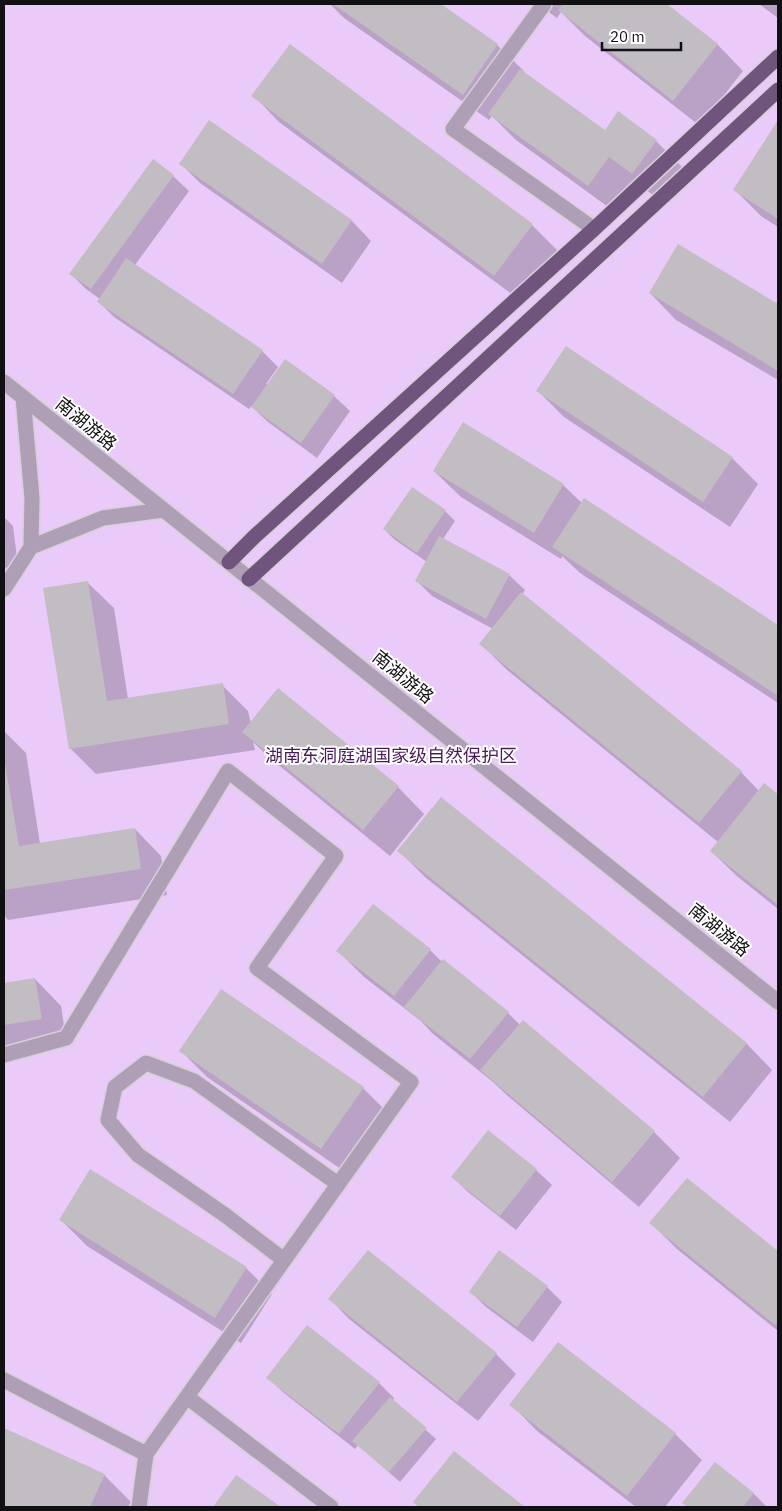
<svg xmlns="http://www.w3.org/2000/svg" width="782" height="1511" font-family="'IBM Plex Sans','Noto Sans SC',sans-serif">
  <rect width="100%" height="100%" fill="#faf6fc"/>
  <path fill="#e9caf8" d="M 4,4 L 778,4 L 778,1507 L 4,1507 Z"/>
  <path fill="#0003" d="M 330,4 L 439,4 L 497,45 L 524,71 L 523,72 L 605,131 L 656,141 L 682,167 L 659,199 L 636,183 L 615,212 L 516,140 L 492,116 L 489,120 L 344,18 Z
    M 538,4 L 665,4 L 717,44 L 743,71 L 700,126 L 585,36 L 561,12 L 557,18 Z
    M 759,4 L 778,4 L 778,18 Z
    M 253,95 L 532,225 L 558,251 L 521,301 L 279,122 Z
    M 209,122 L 352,221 L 371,241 L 342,283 L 200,183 L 180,163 Z
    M 778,122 L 778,227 L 761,216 L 735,190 Z
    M 173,176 L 189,191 L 135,265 L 262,351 L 278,367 L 266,384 L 268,385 L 285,361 L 334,396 L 350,411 L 317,458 L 268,422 L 251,406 L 249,409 L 114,317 L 98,301 L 100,299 L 86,289 L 71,274 Z
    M 678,246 L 778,305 L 778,380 L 676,320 L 650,293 Z
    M 538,391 L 732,458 L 758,484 L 730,527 L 564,417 Z
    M 434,471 L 563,485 L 582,503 L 584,500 L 778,627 L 778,703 L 580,573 L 562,556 L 561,559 L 461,497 Z
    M 445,511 L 455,521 L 443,539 L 509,575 L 525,590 L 522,595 L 741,772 L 759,791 L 764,784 L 778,796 L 778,909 L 738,877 L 711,851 L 718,842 L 507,670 L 481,644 L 493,629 L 432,596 L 417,581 L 427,562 L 395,540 L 384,529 Z
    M 4,517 L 13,526 L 18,566 L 4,568 Z
    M 87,582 L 114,608 L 128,699 L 222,685 L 248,711 L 251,724 L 398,787 L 424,814 L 390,856 L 270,758 L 253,742 L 255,750 L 96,774 L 70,748 Z
    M 4,731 L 26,753 L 40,844 L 135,829 L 161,856 L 167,895 L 8,920 L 4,915 Z
    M 399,851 L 746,1043 L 772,1070 L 730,1122 L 425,877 Z
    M 430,950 L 442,962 L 508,1013 L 520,1025 L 654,1132 L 680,1158 L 639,1207 L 508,1096 L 493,1082 L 432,1033 L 421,1021 L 364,977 L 338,951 Z
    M 35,979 L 61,1006 L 67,1045 L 4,1055 L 4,984 Z
    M 181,1051 L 363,1088 L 389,1114 L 348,1174 L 207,1077 Z
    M 488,1132 L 536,1170 L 552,1185 L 516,1230 L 468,1192 L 453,1177 Z
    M 687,1180 L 778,1253 L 778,1331 L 677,1249 L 651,1223 Z
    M 60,1219 L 246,1268 L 272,1294 L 241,1343 L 87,1246 Z
    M 547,1287 L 562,1302 L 533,1342 L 486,1307 L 471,1292 Z
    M 330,1299 L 496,1354 L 516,1374 L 478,1421 L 349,1319 Z
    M 558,1343 L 675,1434 L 702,1460 L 665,1507 L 636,1507 L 537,1431 L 511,1404 Z
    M 268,1378 L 379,1383 L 394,1398 L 393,1401 L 436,1439 L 400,1482 L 358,1445 L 355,1449 L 284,1393 Z
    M 4,1429 L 104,1475 L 131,1502 L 128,1507 L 4,1507 Z
    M 454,1453 L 523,1507 L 419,1507 L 415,1502 Z
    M 715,1463 L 754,1494 L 767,1507 L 688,1507 L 684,1503 Z
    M 237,1477 L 279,1507 L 215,1507 Z"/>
  <path fill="#c1bdc3" d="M 333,4 L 441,4 L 498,44 L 463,95 Z
    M 563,4 L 667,4 L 718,44 L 673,101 L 558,10 Z
    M 290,44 L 533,224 L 494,276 L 251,96 Z
    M 520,69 L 605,130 L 618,111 L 657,140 L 632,174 L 609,157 L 588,186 L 488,114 Z
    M 209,120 L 352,220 L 322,264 L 179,164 Z
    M 778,120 L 778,219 L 733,190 Z
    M 153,159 L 174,175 L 91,289 L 69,274 Z
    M 678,244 L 778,304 L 778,371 L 649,293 Z
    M 126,258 L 263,350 L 233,394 L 97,302 Z
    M 566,346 L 733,457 L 703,502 L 536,391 Z
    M 285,359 L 335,395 L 301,443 L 251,407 Z
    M 463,422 L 564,484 L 534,533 L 433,471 Z
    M 412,487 L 446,510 L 417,553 L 383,529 Z
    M 584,498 L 778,625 L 778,696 L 552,547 Z
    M 439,536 L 510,574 L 486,619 L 415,581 Z
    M 88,581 L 107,701 L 223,683 L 229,724 L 69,749 L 43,588 Z
    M 521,592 L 742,771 L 699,823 L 479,644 Z
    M 278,688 L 399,786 L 363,830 L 242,732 Z
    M 4,757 L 19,846 L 135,828 L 141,869 L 4,890 Z
    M 764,783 L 778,794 L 778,905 L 710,851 Z
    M 441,797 L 747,1043 L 703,1097 L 397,851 Z
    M 373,904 L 431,949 L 394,996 L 336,951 Z
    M 443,959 L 509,1012 L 470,1059 L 404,1007 Z
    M 35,978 L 42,1019 L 4,1025 L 4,983 Z
    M 221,989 L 364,1087 L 321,1149 L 179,1051 Z
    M 523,1020 L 655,1131 L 612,1182 L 480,1070 Z
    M 488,1130 L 537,1169 L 500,1216 L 451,1177 Z
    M 90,1169 L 247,1267 L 215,1318 L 59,1220 Z
    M 687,1178 L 778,1251 L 778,1321 L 775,1325 L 649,1223 Z
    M 368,1250 L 497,1353 L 457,1402 L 328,1299 Z
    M 499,1250 L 548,1286 L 517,1327 L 469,1292 Z
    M 307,1325 L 380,1382 L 339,1434 L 266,1378 Z
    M 558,1342 L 676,1433 L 627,1496 L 509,1405 Z
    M 390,1397 L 427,1428 L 389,1472 L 352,1441 Z
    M 4,1428 L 105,1474 L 90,1507 L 4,1507 Z
    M 454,1451 L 525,1507 L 419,1507 L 413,1502 Z
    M 715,1462 L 754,1493 L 743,1507 L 688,1507 L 682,1503 Z
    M 236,1475 L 281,1507 L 213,1507 Z"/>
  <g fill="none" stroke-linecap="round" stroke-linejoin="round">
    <g stroke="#d5d1d7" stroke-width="18">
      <path id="minor" d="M 544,4 L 453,129 L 594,229
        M 4,382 L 778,1002
        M 23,397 L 32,498 L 31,547 L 103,518 L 163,510
        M 4,589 L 31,547
        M 4,1055 L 66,1038 L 228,771 L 336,856 L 257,968 L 411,1082 L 146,1454 L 4,1380
        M 284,1260 L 225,1215 L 138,1155 L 108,1120 L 115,1087 L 146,1063 L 194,1081 L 338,1184
        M 187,1397 L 331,1507
        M 139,1507 L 146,1454"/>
    </g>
    <g stroke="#d5d1d7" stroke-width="18">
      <path id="major" d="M 229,562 L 254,537 L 594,229 L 778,57
        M 249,579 L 778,90"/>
    </g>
    <use href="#minor" stroke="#ae9eb6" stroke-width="15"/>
    <use href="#major" stroke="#71547e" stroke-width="15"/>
  </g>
  <g text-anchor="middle" stroke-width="4" stroke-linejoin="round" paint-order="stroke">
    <g font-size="18" fill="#111012" stroke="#fff">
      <text transform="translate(86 424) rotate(39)" y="6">南湖游路</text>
      <text transform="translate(403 677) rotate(39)" y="6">南湖游路</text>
      <text transform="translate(719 930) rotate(39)" y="6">南湖游路</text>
    </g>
    <g font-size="18" fill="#491b5c" stroke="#fff">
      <text x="391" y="762">湖南东洞庭湖国家级自然保护区</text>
    </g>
  </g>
  <rect width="782" height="1511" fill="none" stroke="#111012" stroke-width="10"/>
  <path d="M602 42v8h79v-8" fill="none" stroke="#111012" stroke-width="2.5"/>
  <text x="610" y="42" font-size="15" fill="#111012" stroke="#ffffff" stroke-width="4" paint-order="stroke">20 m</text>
</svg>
